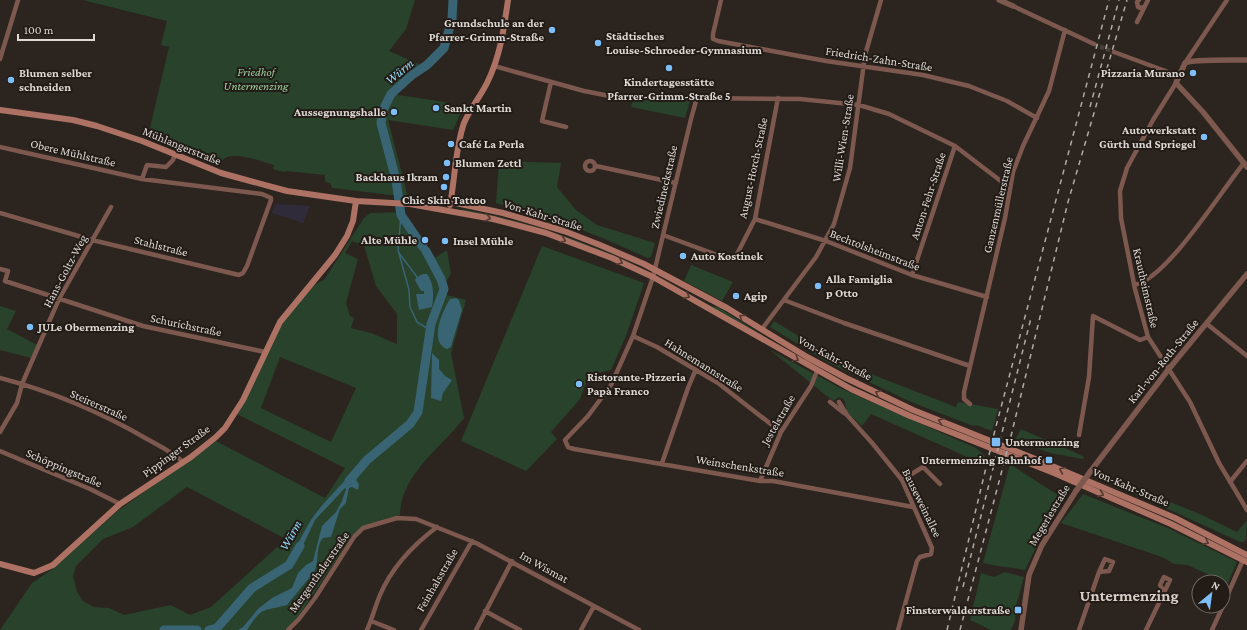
<svg xmlns="http://www.w3.org/2000/svg" width="1247" height="630" font-family="'Crimson Pro',serif">
  <rect width="100%" height="100%" fill="#2c251f"/>
  <path fill="#2f2b3b" d="M 276,204 L 310,206 L 303,223 L 272,213 Z"/>
  <path fill="#28422b" fill-rule="evenodd" d="M 83,0 L 415,0 L 406,29 L 389,51 L 426,67 L 392,94 L 445,102 L 462,110 L 453,130 L 388,120 L 408,197 L 332,188 L 330,183 L 325,182 L 325,175 L 287,171 L 284,172 L 273,169 L 274,165 C 262,162 229,148 221,162 L 182,148 L 149,132 L 169,47 L 161,45 L 167,21 Z
    M 635,94 L 690,101 L 685,118 L 631,107 Z
    M 499,161 L 561,163 L 557,187 L 576,210 L 597,225 L 655,243 L 651,257 L 648,258 L 605,239 L 551,218 L 496,203 Z
    M 462,209 C 524,221 583,240 640,267 L 592,247 L 462,212 Z
    M 405,212 L 412,229 L 433,259 L 447,250 L 451,274 L 445,283 L 447,295 L 466,300 L 451,353 L 464,418 C 441,448 401,474 400,515 C 382,519 366,524 352,536 L 296,620 L 285,630 L 0,630 L 32,583 L 51,570 L 119,510 L 216,441 L 325,498 L 345,468 L 237,414 C 254,380 288,294 324,280 L 364,218 L 370,213 ZM 352,241 L 364,245 L 376,286 L 397,314 L 397,344 L 371,333 L 351,328 L 354,318 L 350,316 L 346,303 L 358,259 L 345,253 ZM 280,357 L 356,388 L 331,442 L 261,408 ZM 187,487 L 286,539 L 211,607 L 190,615 L 171,605 L 124,615 L 109,608 L 94,607 L 83,601 L 77,592 L 73,576 L 76,566 L 103,539 L 133,527 Z
    M 542,246 L 644,283 L 626,336 L 611,370 L 589,375 L 580,399 L 551,432 L 557,439 L 526,471 L 461,441 Z
    M 691,265 L 733,282 L 722,301 L 684,281 Z
    M 665,281 L 711,306 L 718,307 L 765,337 L 764,339 Z
    M 0,306 L 16,311 L 7,329 L 39,346 L 31,358 L 0,350 Z
    M 774,321 L 828,354 L 881,378 L 956,407 L 958,402 L 998,409 L 992,431 L 976,425 L 973,426 L 911,402 L 829,363 L 770,327 Z
    M 770,350 L 842,389 L 976,448 L 985,456 L 983,464 L 871,414 L 862,426 L 847,412 L 844,399 L 839,397 L 833,401 Z
    M 1021,429 C 1042,439 1063,446 1084,457 L 1083,459 L 1050,453 L 1015,440 Z
    M 1010,464 L 1064,499 L 1039,541 L 1025,570 C 1011,567 998,567 983,563 Z
    M 1097,472 L 1202,515 L 1237,532 L 1247,520 L 1246,540 L 1244,542 L 1240,542 L 1094,475 Z
    M 1083,494 L 1170,529 L 1237,562 L 1228,583 L 1187,565 L 1174,564 L 1162,557 L 1061,523 Z
    M 1005,572 L 1024,577 L 1016,606 L 1015,621 L 1011,630 L 991,630 L 970,620 L 981,573 L 994,577 Z"/>
  <path fill="#386474" d="M 423,274 L 427,274 C 434,283 434,296 432,307 L 419,310 L 416,294 L 424,294 L 424,291 L 421,291 L 415,280 L 417,277 Z
    M 456,298 L 459,300 L 462,310 L 452,343 L 451,347 L 447,349 C 428,342 443,310 450,299 Z
    M 432,353 L 439,360 L 439,369 L 445,376 L 452,380 L 443,393 L 441,401 L 431,398 Z
    M 354,470 L 359,475 L 356,480 L 359,484 L 358,490 L 352,487 L 349,488 L 346,503 L 340,509 L 331,537 L 323,538 C 315,547 320,561 314,572 L 287,605 C 261,612 263,606 247,630 L 238,630 L 243,627 L 258,609 L 272,598 L 292,588 L 298,573 L 306,565 L 313,561 L 322,526 L 336,512 L 342,501 L 346,489 L 345,488 L 315,520 L 297,558 L 292,555 C 298,544 304,531 311,520 C 322,503 342,485 354,470 Z"/>
  <g fill="none" stroke-linecap="round" stroke-linejoin="round">
    <path stroke="#386474" stroke-width="1.5" d="M 401,215 L 398,250 L 409,290 L 410,307 L 417,322 L 430,330
      M 399,253 L 417,277"/>
    <path stroke="#386474" stroke-width="9" d="M 423,247 L 401,215 L 396,180 L 381,123 L 383,110 L 391,94 L 412,75 L 427,65 L 444,48 L 452,19 L 453,0
      M 349,481 L 367,460 L 410,424 L 418,412 L 431,324 L 444,289 L 441,279 L 426,251
      M 164,630 L 197,630
      M 209,630 L 217,628 L 252,588 L 289,565 L 300,546"/>
    <path stroke="#47403a" stroke-width="4.5" stroke-dasharray="4.5 2" stroke-linecap="butt" d="M 1094,44 L 1114,52"/>
    <path stroke="#7d584e" stroke-width="4.5" d="M 721,0 L 713,34 L 713,39 L 718,41 L 826,61 L 923,75 L 969,86 L 1007,101 L 1037,118
      M 1139,0 L 1137,2 L 1138,7 L 1141,8 L 1144,7
      M 1013,6 L 1094,44
      M 1137,22 L 1148,0
      M 1114,52 L 1179,76
      M 0,59 L 18,0
      M 1185,63 L 1227,0
      M 494,66 L 584,91 L 625,99
      M 551,82 L 542,121 L 566,127
      M 1176,83 L 1153,120 L 1127,168 L 1120,191 L 1121,218 L 1135,289 L 1148,337 L 1190,402 L 1219,463 L 1247,510
      M 0,147 L 142,179 L 262,194 L 271,198 L 271,200 L 247,266 L 243,273 L 239,275 L 92,240 L 0,213
      M585 166a5 5 0 1 1 10 0a5 5 0 1 1-10 0Z
      M 596,166 L 676,183
      M 142,179 L 147,165 L 166,167 L 173,160 L 175,154
      M 755,219 L 826,241 L 912,275 L 987,297
      M 663,235 L 728,259 L 733,259 L 736,256 L 755,219 L 778,98
      M 0,269 L 8,271 L 5,281 L 143,326 L 265,352
      M 912,275 L 955,146
      M 1134,285 C 1167,279 1221,191 1244,163
      M 784,300 L 844,323 L 970,366
      M 1207,324 L 1247,356
      M 762,329 L 816,257 L 834,224 L 850,168 L 865,55 L 881,0
      M 633,336 L 657,347 L 718,383 L 781,432
      M 0,378 C 50,391 102,413 147,439 C 160,446 173,452 183,462
      M 830,402 L 844,413
      M 839,402 L 847,415 L 873,444 L 902,480 L 932,548 L 931,554 L 920,557 L 917,561 L 898,630
      M 970,404 L 964,399 L 964,392 L 1005,218 L 1013,172 L 1023,146 L 1049,91 L 1065,30
      M 0,432 L 17,403 L 22,384 L 59,299 L 111,207
      M 1079,435 L 1089,377 L 1093,316 L 1140,340 L 1148,337
      M 0,451 L 90,489 L 120,504
      M 662,463 L 688,388 L 696,369
      M 902,480 L 923,467 L 940,484
      M 760,481 L 781,432 L 811,386 L 817,371
      M 1230,482 L 1247,461
      M 913,507 L 773,481 L 760,481 L 574,449 L 568,447 L 565,440 L 588,416 L 611,385 L 633,336 L 653,277 L 691,119 L 696,101 L 698,98 L 800,99 L 859,105 L 889,114 L 955,146 L 1010,188
      M 1223,605 L 1243,560
      M 485,611 L 520,630
      M 371,621 L 394,630
      M 288,630 L 299,619 L 315,598 L 354,537 L 363,528 L 397,518 L 416,519 L 476,543 L 639,630
      M 367,630 C 372,619 375,607 380,595 C 392,567 413,545 437,527
      M 421,630 L 472,541
      M 476,630 L 512,561
      M 581,630 L 594,606
      M 1079,630 L 1099,572 L 1109,571 L 1113,562 L 1105,559 L 1099,572
      M 1146,630 L 1170,580 L 1164,577 L 1160,585 L 1164,592
      M 1212,630 L 1223,606"/>
    <path stroke="#7d584e" stroke-width="5.5" d="M 999,0 L 1013,6
      M 1247,60 C 1236,60 1192,59 1185,63 L 1176,83 L 1203,112 L 1247,167
      M 1090,472 L 1168,370 L 1247,274
      M 1021,630 L 1029,575 L 1042,545 L 1076,491"/>
    <path stroke="#ad7264" stroke-width="6" d="M 0,110 L 73,120 L 97,126 L 142,141 L 221,173 L 287,191 L 356,201 L 410,204 L 493,219 L 546,233 L 612,258 L 653,277 L 851,389 L 910,416 L 1054,473 L 1171,524 L 1247,562
      M 414,203 L 425,201 L 451,202 L 503,213 L 564,231 L 600,245 L 644,264 L 727,308 L 807,357 L 846,378 L 913,410 L 1038,460 L 1175,518 L 1247,555
      M 450,205 C 455,179 455,149 464,123 C 470,109 480,97 487,83 C 500,57 504,29 508,0
      M 0,564 L 34,573 L 53,565 L 120,504 L 191,457 L 216,437 L 225,428 L 243,400 L 280,322 L 335,255 L 347,236 L 353,221 L 356,201"/>
    <path stroke="#b0aaa6" stroke-width="1.5" stroke-dasharray="5 5" stroke-linecap="butt" d="M 1090,107 L 1119,0
      M 963,587 L 1031,318
      M 947,630 L 995,430 L 1109,0
      M 960,630 L 1011,436 L 1068,202 L 1127,0"/>
    <path stroke="#7d584e" stroke-width="5.5" d="M 1076,491 L 1090,472"/>
  </g>
  <defs><path id="oneway-chevron" d="M-2-3.5L2.5 0L-2 3.5" fill="none" stroke-width="1.6" stroke-linecap="round" stroke-linejoin="round"/></defs>
  <g stroke="#533931">
    <use href="#oneway-chevron" transform="translate(488 218) rotate(11)"/>
    <use href="#oneway-chevron" transform="translate(563 240) rotate(21)"/>
    <use href="#oneway-chevron" transform="translate(620 262) rotate(25)"/>
    <use href="#oneway-chevron" transform="translate(687 296) rotate(28)"/>
    <use href="#oneway-chevron" transform="translate(742 317) rotate(-148)"/>
    <use href="#oneway-chevron" transform="translate(796 359) rotate(31)"/>
    <use href="#oneway-chevron" transform="translate(878 393) rotate(-155)"/>
    <use href="#oneway-chevron" transform="translate(941 421) rotate(-158)"/>
    <use href="#oneway-chevron" transform="translate(1062 470) rotate(-157)"/>
    <use href="#oneway-chevron" transform="translate(1101 494) rotate(23)"/>
    <use href="#oneway-chevron" transform="translate(1206 542) rotate(26)"/>
  </g>
  <g fill="#7dbef9" stroke="#221b16" stroke-width="1.5">
    <circle cx="552" cy="30" r="4"/>
    <circle cx="598" cy="43" r="4"/>
    <circle cx="669" cy="68" r="4"/>
    <circle cx="1193" cy="73" r="4"/>
    <circle cx="11" cy="80" r="4"/>
    <circle cx="436" cy="108" r="4"/>
    <circle cx="394" cy="112" r="4"/>
    <circle cx="1204" cy="137" r="4"/>
    <circle cx="451" cy="144" r="4"/>
    <circle cx="447" cy="163" r="4"/>
    <circle cx="446" cy="177" r="4"/>
    <circle cx="444" cy="187" r="4"/>
    <circle cx="425" cy="240" r="4"/>
    <circle cx="445" cy="241" r="4"/>
    <circle cx="683" cy="256" r="4"/>
    <circle cx="818" cy="286" r="4"/>
    <circle cx="736" cy="296" r="4"/>
    <circle cx="30" cy="327" r="4"/>
    <circle cx="579" cy="384" r="4"/>
    <rect x="991" y="437" width="10" height="10" rx="2"/>
    <rect x="1045" y="456" width="8" height="8" rx="2"/>
    <rect x="1014" y="606" width="8" height="8" rx="2"/>
  </g>
  <g text-anchor="middle" stroke-width="4" stroke-linejoin="round" paint-order="stroke">
    <g font-size="12" font-weight="bold" fill="#ded9d5" stroke="#221b16" text-anchor="start">
      <text x="544" y="27" text-anchor="end">Grundschule an der<tspan x="544" dy="14">Pfarrer-Grimm-Straße</tspan></text>
      <text x="606" y="40">Städtisches<tspan x="606" dy="14">Louise-Schroeder-Gymnasium</tspan></text>
      <text x="19" y="77">Blumen selber<tspan x="19" dy="14">schneiden</tspan></text>
      <text x="1185" y="77" text-anchor="end">Pizzaria Murano</text>
      <text x="669" y="86" text-anchor="middle">Kindertagesstätte<tspan x="669" dy="14">Pfarrer-Grimm-Straße 5</tspan></text>
      <text x="444" y="112">Sankt Martin</text>
      <text x="386" y="116" text-anchor="end">Aussegnungshalle</text>
      <text x="1196" y="134" text-anchor="end">Autowerkstatt<tspan x="1196" dy="14">Gürth und Spriegel</tspan></text>
      <text x="459" y="148">Café La Perla</text>
      <text x="455" y="167">Blumen Zettl</text>
      <text x="438" y="181" text-anchor="end">Backhaus Ikram</text>
      <text x="444" y="204" text-anchor="middle">Chic Skin Tattoo</text>
      <text x="417" y="244" text-anchor="end">Alte Mühle</text>
      <text x="453" y="245">Insel Mühle</text>
      <text x="691" y="260">Auto Kostinek</text>
      <text x="826" y="283">Alla Famiglia<tspan x="826" dy="14">p Otto</tspan></text>
      <text x="744" y="300">Agip</text>
      <text x="38" y="331">JULe Obermenzing</text>
      <text x="587" y="381">Ristorante-Pizzeria<tspan x="587" dy="14">Papà Franco</tspan></text>
      <text x="1005" y="446">Untermenzing</text>
      <text x="1041" y="464" text-anchor="end">Untermenzing Bahnhof</text>
      <text x="1010" y="614" text-anchor="end">Finsterwalderstraße</text>
    </g>
    <g font-size="12" fill="#ded9d5" stroke="#221b16">
      <text transform="translate(879 59) rotate(9)" y="4">Friedrich-Zahn-Straße</text>
      <text transform="translate(843 138) rotate(-81)" y="4">Willi-Wien-Straße</text>
      <text transform="translate(182 146) rotate(22)" y="4">Mühlangerstraße</text>
      <text transform="translate(73 153) rotate(13)" y="4">Obere Mühlstraße</text>
      <text transform="translate(753 168) rotate(-78)" y="4">August-Horch-Straße</text>
      <text transform="translate(664 187) rotate(-77)" y="4">Zwiedineckstraße</text>
      <text transform="translate(928 196) rotate(-72)" y="4">Anton-Fehr-Straße</text>
      <text transform="translate(998 205) rotate(-77)" y="4">Ganzenmüllerstraße</text>
      <text transform="translate(543 215) rotate(17)" y="4">Von-Kahr-Straße</text>
      <text transform="translate(161 246) rotate(14)" y="4">Stahlstraße</text>
      <text transform="translate(875 250) rotate(21)" y="4">Bechtolsheimstraße</text>
      <text transform="translate(65 271) rotate(-62)" y="4">Hans-Goltz-Weg</text>
      <text transform="translate(1146 288) rotate(77)" y="4">Krautheimstraße</text>
      <text transform="translate(186 325) rotate(12)" y="4">Schurichstraße</text>
      <text transform="translate(835 358) rotate(28)" y="4">Von-Kahr-Straße</text>
      <text transform="translate(1163 361) rotate(-51)" y="4">Karl-von-Roth-Straße</text>
      <text transform="translate(704 365) rotate(32)" y="4">Hahnemannstraße</text>
      <text transform="translate(99 405) rotate(24)" y="4">Steirerstraße</text>
      <text transform="translate(778 420) rotate(-60)" y="4">Jestelstraße</text>
      <text transform="translate(176 451) rotate(-36)" y="4">Pippinger Straße</text>
      <text transform="translate(740 466) rotate(9)" y="4">Weinschenkstraße</text>
      <text transform="translate(64 468) rotate(23)" y="4">Schöppingstraße</text>
      <text transform="translate(1131 487) rotate(23)" y="4">Von-Kahr-Straße</text>
      <text transform="translate(922 503) rotate(64)" y="4">Bauseweinallee</text>
      <text transform="translate(1049 515) rotate(-59)" y="4">Megerlestraße</text>
      <text transform="translate(544 567) rotate(29)" y="4">Im Wismat</text>
      <text transform="translate(319 572) rotate(-55)" y="4">Mergenthalerstraße</text>
      <text transform="translate(437 580) rotate(-60)" y="4">Feinhalsstraße</text>
    </g>
    <g font-size="12" font-style="italic" fill="#9acfa0" stroke="#221b16">
      <text x="256" y="76">Friedhof<tspan x="256" dy="14">Untermenzing</tspan></text>
    </g>
    <g font-size="13" font-style="italic" fill="#91dcfa" stroke="#221b16">
      <text transform="translate(399 71) rotate(-39)" y="5">Würm</text>
      <text transform="translate(290 535) rotate(-61)" y="5">Würm</text>
    </g>
    <g font-size="16" font-weight="bold" fill="#d8cec6" stroke="#221b16">
      <text x="1129" y="601">Untermenzing</text>
    </g>
  </g>
  <g transform="translate(1211 594) rotate(29)"><circle r="19" fill="#221b16" stroke="#6d6762"/>
  <path d="M0-3L7 15L0 10L-7 15Z" fill="#7dbef9"/>
  <text y="-6" font-size="11" font-weight="bold" text-anchor="middle" fill="#ded9d5">N</text>
  </g>
  <path d="M18 34v6h76v-6" fill="none" stroke="#ded9d5" stroke-width="2"/>
  <text x="24" y="34" font-size="12" fill="#ded9d5" stroke="#221b16" stroke-width="3" paint-order="stroke">100 m</text>
</svg>
